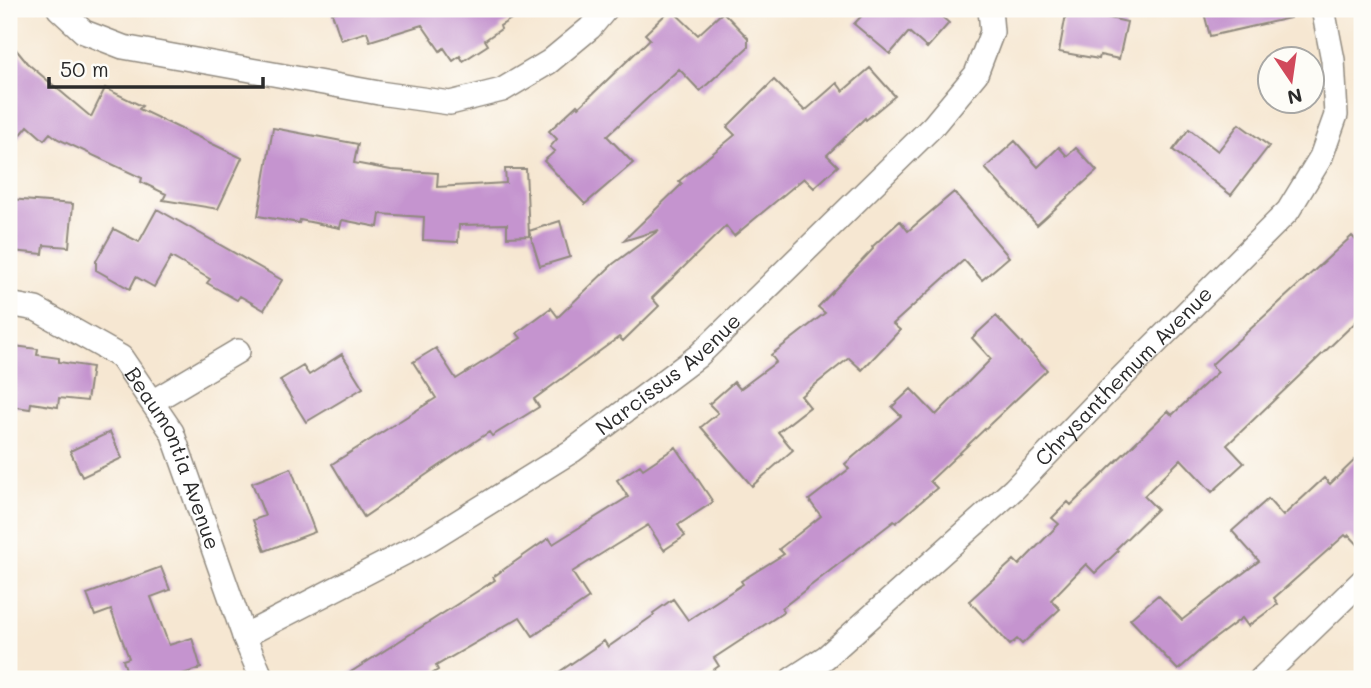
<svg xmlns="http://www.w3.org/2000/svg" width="1371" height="688" font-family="Mali,sans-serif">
  <rect width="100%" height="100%" fill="#fdfcf7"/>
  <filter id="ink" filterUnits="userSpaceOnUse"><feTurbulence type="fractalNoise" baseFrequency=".0143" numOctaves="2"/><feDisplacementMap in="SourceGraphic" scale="14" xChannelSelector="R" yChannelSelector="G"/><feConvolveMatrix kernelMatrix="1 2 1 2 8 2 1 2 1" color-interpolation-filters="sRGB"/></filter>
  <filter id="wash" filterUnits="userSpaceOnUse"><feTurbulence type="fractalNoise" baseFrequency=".00686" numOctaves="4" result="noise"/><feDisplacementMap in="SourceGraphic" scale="28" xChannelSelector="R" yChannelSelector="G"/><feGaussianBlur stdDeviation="1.57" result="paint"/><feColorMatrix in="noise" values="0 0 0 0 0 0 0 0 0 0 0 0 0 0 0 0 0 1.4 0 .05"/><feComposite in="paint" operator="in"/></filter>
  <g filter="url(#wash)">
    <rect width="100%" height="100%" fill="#f6e7d2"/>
    <g id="blocks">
      <path fill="#c594cf" d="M 345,9 L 527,9 L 500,26 L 501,29 L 485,40 L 488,45 L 463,61 L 460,56 L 453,61 L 444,48 L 440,51 L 422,25 L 370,41 L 367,32 L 341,40 L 332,13 Z
        M 671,9 L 698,35 L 723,12 L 748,38 L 748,47 L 700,91 L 679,69 L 607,136 L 633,163 L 585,204 L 544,161 L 555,151 L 550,147 L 557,139 L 549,131 L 577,105 L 579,107 L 650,39 L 645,34 Z
        M 868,9 L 933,9 L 949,23 L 927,48 L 909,32 L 890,54 L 854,24 Z
        M 1067,9 L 1103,9 L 1101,16 L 1127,22 L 1119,59 L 1100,55 L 1099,59 L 1059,52 Z
        M 1203,9 L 1289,9 L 1290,18 L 1210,36 Z
        M 9,41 L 27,63 L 91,117 L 105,88 L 142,106 L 139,109 L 242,158 L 218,209 L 163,200 L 166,194 L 141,182 L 142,178 L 58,139 L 50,133 L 44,140 L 28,126 L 9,149 Z
        M 870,68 L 895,96 L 866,120 L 865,118 L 827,155 L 838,166 L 814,188 L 804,178 L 734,236 L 726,226 L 652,298 L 659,306 L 623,341 L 619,337 L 534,399 L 539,407 L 492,436 L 489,432 L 364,517 L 332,464 L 436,398 L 413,362 L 436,348 L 456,379 L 521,338 L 517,333 L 551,308 L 558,317 L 613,264 L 659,230 L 623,241 L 682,184 L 679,181 L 735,135 L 727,127 L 774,80 L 805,111 L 837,83 L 843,91 Z
        M 1239,124 L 1269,146 L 1231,195 L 1173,150 L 1189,129 L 1218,151 Z
        M 273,128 L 358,144 L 354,163 L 391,170 L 438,173 L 437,187 L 506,183 L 505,169 L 526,169 L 529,236 L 507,237 L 507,224 L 459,225 L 458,242 L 423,240 L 424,217 L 380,214 L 378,227 L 342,220 L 340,228 L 300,220 L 299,223 L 258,216 Z
        M 1015,141 L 1038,167 L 1059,147 L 1067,156 L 1076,148 L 1097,171 L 1037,225 L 985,168 Z
        M 954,192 L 1009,257 L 982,280 L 964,260 L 893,324 L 900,330 L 862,370 L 849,358 L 801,396 L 810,407 L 778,432 L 793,450 L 752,486 L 701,427 L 718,413 L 709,404 L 734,382 L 740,389 L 776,362 L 771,355 L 825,313 L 818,307 L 873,249 L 872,247 L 900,221 L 908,231 Z
        M 9,199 L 73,204 L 69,247 L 44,245 L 43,254 L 12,251 L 13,243 L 9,242 Z
        M 157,209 L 282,280 L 264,310 L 240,296 L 237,300 L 207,283 L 210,279 L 171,257 L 154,287 L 136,277 L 130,289 L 96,270 L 96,261 L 114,229 L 139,242 Z
        M 560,221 L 570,257 L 540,266 L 529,231 Z
        M 1352,236 L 1362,247 L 1362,316 L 1227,445 L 1244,463 L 1212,492 L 1181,459 L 1144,496 L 1157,509 L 1116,549 L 1118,551 L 1095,573 L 1086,564 L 1051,600 L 1060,609 L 1022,644 L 1017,639 L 1010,645 L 969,601 L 1014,560 L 1019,565 L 1059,524 L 1052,518 L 1068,502 L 1071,505 L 1168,411 L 1172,415 L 1218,372 L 1211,365 Z
        M 996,316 L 1047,370 L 930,481 L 937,488 L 896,523 L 894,521 L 782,608 L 784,612 L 714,658 L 719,666 L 700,679 L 549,679 L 604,641 L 608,647 L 654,615 L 653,613 L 673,599 L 688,620 L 743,584 L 741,581 L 784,554 L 779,549 L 821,516 L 809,500 L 849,469 L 845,464 L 901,416 L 892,407 L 911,389 L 936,415 L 991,359 L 972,338 Z
        M 14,346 L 38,349 L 37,355 L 59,358 L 59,362 L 92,367 L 87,401 L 59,398 L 58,407 L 31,403 L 30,409 L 9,406 L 9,386 Z
        M 342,354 L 363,388 L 306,422 L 280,380 L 303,366 L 309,375 Z
        M 110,432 L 122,458 L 82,477 L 70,451 Z
        M 676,447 L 713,502 L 678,525 L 685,536 L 664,550 L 648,525 L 572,572 L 589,598 L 533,636 L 520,617 L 436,666 L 438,670 L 424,679 L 340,679 L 495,580 L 493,577 L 549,538 L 553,544 L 628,497 L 617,480 L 640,465 L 643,469 Z
        M 1362,453 L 1362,549 L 1349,535 L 1347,537 L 1345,535 L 1274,598 L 1278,604 L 1248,626 L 1242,618 L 1206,645 L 1178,670 L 1130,619 L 1158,595 L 1182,620 L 1259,561 L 1232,531 L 1268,499 L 1283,516 L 1324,478 L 1330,484 Z
        M 291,468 L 315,532 L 265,551 L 253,520 L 265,516 L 252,483 Z
        M 161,567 L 170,590 L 151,597 L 169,645 L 192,638 L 201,668 L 168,679 L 129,679 L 123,660 L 129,658 L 111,610 L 95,616 L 87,594 Z"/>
    </g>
  </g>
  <g filter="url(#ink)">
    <use href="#blocks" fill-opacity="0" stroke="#90897e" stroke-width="2"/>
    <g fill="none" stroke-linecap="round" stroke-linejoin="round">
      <g stroke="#90897e" stroke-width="26">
        <g id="minor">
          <path d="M 59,9 L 84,32 L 123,47 L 379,93 L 450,103 L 502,90 L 549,62 L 590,28 L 606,9"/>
          <path id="s1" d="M 9,304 L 36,309 L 121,357 L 172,432 L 244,636 L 262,679"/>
          <path d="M 152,402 L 238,351"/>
          <path id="s2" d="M 244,636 L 424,543 L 572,451 L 698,356 L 933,126 L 976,74 L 992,32 L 990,9"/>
          <path id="s3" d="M 792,679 L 826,657 L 1014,489 L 1112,387 L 1288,211 L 1321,157 L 1336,115 L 1333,60 L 1323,9"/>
          <path d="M 1261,679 L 1362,581"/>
        </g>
      </g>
      <use href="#minor" stroke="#fff" stroke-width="23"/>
    </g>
  </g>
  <g text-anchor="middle" stroke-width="5" stroke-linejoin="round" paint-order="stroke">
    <g font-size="21" fill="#2b2b2b" stroke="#fdfcf7">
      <text dy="7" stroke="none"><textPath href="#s2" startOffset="500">Narcissus Avenue</textPath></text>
      <text dy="7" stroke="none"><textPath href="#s3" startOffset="450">Chrysanthemum Avenue</textPath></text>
      <text dy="7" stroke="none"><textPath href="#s1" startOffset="240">Beaumontia Avenue</textPath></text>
    </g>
  </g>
  <rect width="1371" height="688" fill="none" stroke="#fdfcf7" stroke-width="35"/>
  <g transform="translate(1291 80) rotate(167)"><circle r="33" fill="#fdfcf7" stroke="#a9a8a5" stroke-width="2"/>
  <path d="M0-5L12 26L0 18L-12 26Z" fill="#d1495b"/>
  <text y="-10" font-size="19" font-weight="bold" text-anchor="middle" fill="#2b2b2b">N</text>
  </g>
  <path d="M49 77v10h214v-10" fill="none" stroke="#2b2b2b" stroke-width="3.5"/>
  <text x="60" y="77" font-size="21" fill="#2b2b2b" stroke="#fdfcf7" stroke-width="5" paint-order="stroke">50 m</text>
</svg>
